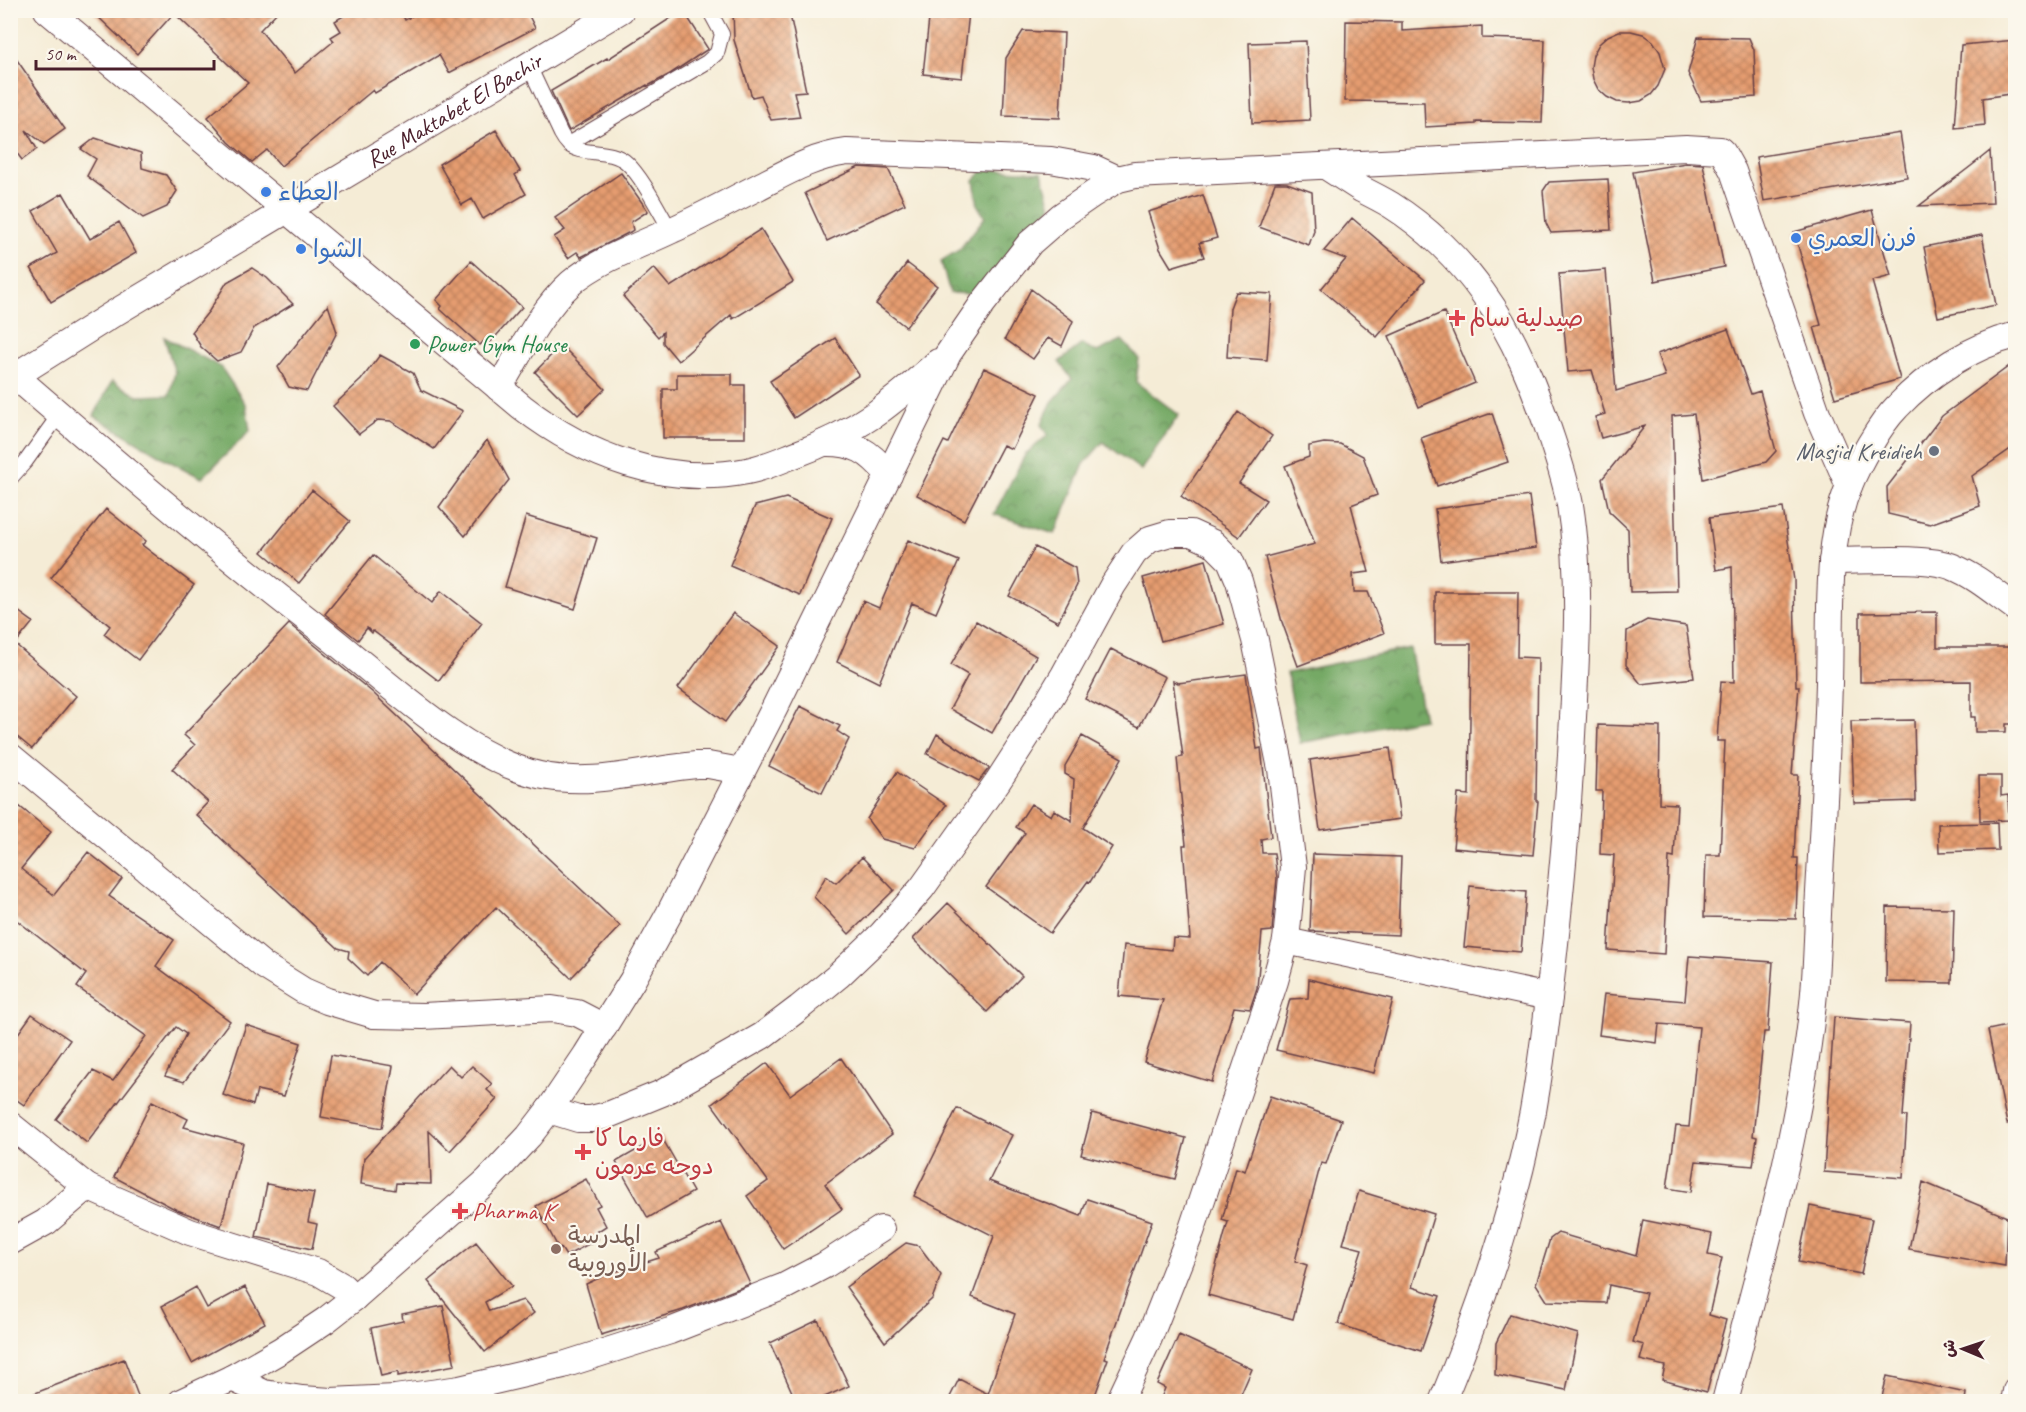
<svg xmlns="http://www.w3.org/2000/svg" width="2026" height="1412" font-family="Caveat,'Playpen Sans Arabic',sans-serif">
  <defs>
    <pattern id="forest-crowns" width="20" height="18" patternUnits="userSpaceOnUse" patternTransform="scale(1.5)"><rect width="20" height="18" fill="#74a965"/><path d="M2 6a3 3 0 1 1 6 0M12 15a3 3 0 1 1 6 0" fill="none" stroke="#618953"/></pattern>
    <pattern id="building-cross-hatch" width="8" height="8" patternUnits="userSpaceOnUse" patternTransform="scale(1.5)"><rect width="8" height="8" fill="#e59c6f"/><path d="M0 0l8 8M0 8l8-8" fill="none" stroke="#bc7f5b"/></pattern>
  </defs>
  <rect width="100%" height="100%" fill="#fbf7ec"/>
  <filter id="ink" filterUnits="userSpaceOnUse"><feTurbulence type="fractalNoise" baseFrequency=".0167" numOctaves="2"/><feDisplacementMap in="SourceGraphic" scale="12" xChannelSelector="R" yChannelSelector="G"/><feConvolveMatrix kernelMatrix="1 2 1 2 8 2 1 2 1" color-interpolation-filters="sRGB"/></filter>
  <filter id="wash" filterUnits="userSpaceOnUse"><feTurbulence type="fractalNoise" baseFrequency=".008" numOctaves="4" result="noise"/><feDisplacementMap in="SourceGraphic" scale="24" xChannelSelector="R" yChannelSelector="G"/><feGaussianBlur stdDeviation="1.35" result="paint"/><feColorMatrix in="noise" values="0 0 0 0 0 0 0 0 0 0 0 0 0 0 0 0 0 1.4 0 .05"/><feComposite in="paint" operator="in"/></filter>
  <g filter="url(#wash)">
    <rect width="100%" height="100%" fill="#f5ecd6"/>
    <path fill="url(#forest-crowns)" stroke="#5f6448" stroke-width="1.5" d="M 985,169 L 1042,172 L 1051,207 L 974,294 L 950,293 L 941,261 L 959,250 L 985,217 L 978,206 L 974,180 Z
      M 164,337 L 221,367 L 246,405 L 250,431 L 202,478 L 167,460 L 94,416 L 112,381 L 138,396 L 169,395 L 175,373 Z
      M 1122,340 L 1139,358 L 1136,382 L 1179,415 L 1141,470 L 1103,442 L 1084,464 L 1055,534 L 994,514 L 1025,455 L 1048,435 L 1041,425 L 1052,402 L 1072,379 L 1059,362 L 1082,344 L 1097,352 Z
      M 1410,648 L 1424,719 L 1300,743 L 1287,673 Z"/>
    <g id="blocks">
      <path fill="url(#building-cross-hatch)" d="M 91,10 L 279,10 L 260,30 L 295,73 L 334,41 L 331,37 L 341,31 L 335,21 L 353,10 L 400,10 L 405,20 L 423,10 L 526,10 L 535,28 L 449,73 L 439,55 L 375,93 L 373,90 L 281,166 L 267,150 L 252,162 L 229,142 L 208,117 L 248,83 L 174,13 L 137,54 Z
        M 683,10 L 708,49 L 670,74 L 648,86 L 647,85 L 569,131 L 551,91 L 607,58 L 608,59 Z
        M 733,10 L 789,10 L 806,91 L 794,92 L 800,117 L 771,120 L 761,95 L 752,97 L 734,40 Z
        M 930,10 L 969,12 L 962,78 L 923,74 Z
        M 1346,21 L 1402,22 L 1402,31 L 1482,26 L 1482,38 L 1545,40 L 1542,123 L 1476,122 L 1476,124 L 1425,127 L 1424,102 L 1345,101 Z
        M 1023,31 L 1064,33 L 1060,118 L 1003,116 L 1006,58 Z
        M 1619,31 L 1631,31 L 1643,34 L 1653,41 L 1660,52 L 1665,69 L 1658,86 L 1651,95 L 1641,101 L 1629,103 L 1617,102 L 1607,97 L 1598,89 L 1593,79 L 1591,67 L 1593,55 L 1599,44 L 1608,36 Z
        M 1698,37 L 1749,38 L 1754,50 L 1756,97 L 1701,101 L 1688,73 Z
        M 2016,40 L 2016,93 L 1983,98 L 1985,125 L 1955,128 L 1961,45 Z
        M 1306,41 L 1310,120 L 1252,123 L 1249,43 Z
        M 10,50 L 65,129 L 44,144 L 26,130 L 37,149 L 22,160 L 10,144 Z
        M 496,130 L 520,171 L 515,175 L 526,194 L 483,219 L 472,199 L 462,205 L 439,164 Z
        M 1900,133 L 1907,177 L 1764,201 L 1756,157 Z
        M 95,138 L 141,153 L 142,168 L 166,175 L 177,191 L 167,207 L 143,218 L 87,176 L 96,159 L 81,149 Z
        M 1990,151 L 1993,203 L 1919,206 L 1975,163 Z
        M 1686,163 L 1703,164 L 1724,267 L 1655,281 L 1633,172 Z
        M 859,167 L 888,169 L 905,204 L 827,241 L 805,193 Z
        M 621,173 L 648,211 L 631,222 L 633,230 L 630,232 L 581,257 L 577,252 L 568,258 L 554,237 L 565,230 L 555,218 Z
        M 1608,179 L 1611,230 L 1551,233 L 1546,223 L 1543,191 L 1549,182 Z
        M 1275,183 L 1287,183 L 1312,192 L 1314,231 L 1309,245 L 1259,227 Z
        M 63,193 L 90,239 L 119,222 L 136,253 L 51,302 L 31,268 L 57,253 L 33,211 Z
        M 1203,195 L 1217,238 L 1199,243 L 1204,257 L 1171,267 L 1160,249 L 1148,212 Z
        M 1872,210 L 1891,276 L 1872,281 L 1900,379 L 1835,398 L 1814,327 L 1821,325 L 1794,232 Z
        M 1352,218 L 1425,280 L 1377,337 L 1321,289 L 1346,259 L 1324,251 Z
        M 761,229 L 793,282 L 733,319 L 731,315 L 678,361 L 663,343 L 663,332 L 658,337 L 623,296 L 654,268 L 670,287 Z
        M 1982,235 L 1996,305 L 1938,317 L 1924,247 Z
        M 471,261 L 522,307 L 489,344 L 485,340 L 480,345 L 440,309 L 442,306 L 436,300 Z
        M 907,263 L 937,286 L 906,327 L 876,304 Z
        M 252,268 L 267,278 L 293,304 L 254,328 L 241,352 L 217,361 L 201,347 L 192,332 L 209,311 L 227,282 Z
        M 1606,270 L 1616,391 L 1665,376 L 1657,354 L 1728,329 L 1751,394 L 1760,391 L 1776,451 L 1766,462 L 1703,479 L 1694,414 L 1672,416 L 1677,591 L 1630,592 L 1628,529 L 1609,511 L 1602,479 L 1645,426 L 1601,438 L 1595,417 L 1605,414 L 1592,370 L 1568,372 L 1559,274 Z
        M 1031,289 L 1073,321 L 1062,346 L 1048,338 L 1033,359 L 1005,339 Z
        M 1236,292 L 1272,294 L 1267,360 L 1227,357 L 1230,308 Z
        M 328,305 L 337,332 L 307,391 L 289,387 L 278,367 Z
        M 1444,312 L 1475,383 L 1419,407 L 1389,336 Z
        M 835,338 L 859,375 L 794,418 L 770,381 Z
        M 561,345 L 605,389 L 578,415 L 535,372 Z
        M 380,355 L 413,373 L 421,390 L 463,411 L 434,449 L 391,421 L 378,420 L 359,434 L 333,406 L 361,380 Z
        M 2016,361 L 2016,445 L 1972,476 L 1980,506 L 1930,524 L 1888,514 L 1887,487 L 1942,416 Z
        M 984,368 L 1039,394 L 1012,449 L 1003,445 L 964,520 L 917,495 L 944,441 L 948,443 Z
        M 677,374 L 732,374 L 732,385 L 745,385 L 745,438 L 663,438 L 663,389 L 677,389 Z
        M 1238,412 L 1272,436 L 1239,483 L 1266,500 L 1239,537 L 1181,496 Z
        M 1492,413 L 1508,462 L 1437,486 L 1421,438 Z
        M 487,440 L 509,480 L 465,536 L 439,507 Z
        M 1324,443 L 1340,444 L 1363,456 L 1377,495 L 1351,505 L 1369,572 L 1353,574 L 1354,592 L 1368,592 L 1384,633 L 1298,666 L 1282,622 L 1265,557 L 1315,544 L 1285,466 L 1309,457 L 1309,446 Z
        M 312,490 L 350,521 L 299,583 L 262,552 Z
        M 1529,496 L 1536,548 L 1441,561 L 1435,509 Z
        M 786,498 L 832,518 L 800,595 L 730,565 L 755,506 Z
        M 1783,508 L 1794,580 L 1796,686 L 1799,686 L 1792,775 L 1798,775 L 1794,858 L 1798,858 L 1796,919 L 1704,917 L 1706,855 L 1720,855 L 1725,741 L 1717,741 L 1721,681 L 1734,682 L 1732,567 L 1716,570 L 1709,518 Z
        M 106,509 L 146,541 L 142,545 L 194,585 L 138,660 L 104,634 L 110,626 L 51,578 Z
        M 526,516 L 597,538 L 575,609 L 505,587 Z
        M 908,540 L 959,561 L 936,613 L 912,603 L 879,683 L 837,662 L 863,601 L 879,608 Z
        M 1035,547 L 1075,568 L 1077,585 L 1058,622 L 1009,596 Z
        M 373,555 L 432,603 L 441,591 L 482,623 L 439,681 L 373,631 L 372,633 L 367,628 L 358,640 L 325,614 Z
        M 1206,560 L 1224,624 L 1161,641 L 1143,578 Z
        M 1435,592 L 1518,592 L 1517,657 L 1538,658 L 1536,801 L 1538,801 L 1533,855 L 1453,848 L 1458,794 L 1469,795 L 1471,644 L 1435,644 Z
        M 18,611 L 33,622 L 15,644 L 76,696 L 32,749 L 10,731 L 10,621 Z
        M 1937,612 L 1937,647 L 2013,647 L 2013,662 L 2016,662 L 2016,724 L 2006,724 L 2006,732 L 1975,732 L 1975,717 L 1971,717 L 1971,681 L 1860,682 L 1860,613 Z
        M 733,613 L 780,646 L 725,722 L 678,688 Z
        M 1647,620 L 1686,626 L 1694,678 L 1641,684 L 1626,665 L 1627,631 Z
        M 976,621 L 1036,656 L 992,733 L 950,709 L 968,675 L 951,665 Z
        M 289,624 L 372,692 L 620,926 L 571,978 L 496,907 L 414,994 L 380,962 L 367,976 L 348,958 L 349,951 L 338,948 L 196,815 L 208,802 L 172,769 L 195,745 L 184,735 Z
        M 1111,649 L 1165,677 L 1139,727 L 1085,699 Z
        M 1246,674 L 1257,749 L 1261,748 L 1271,837 L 1261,839 L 1262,853 L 1274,853 L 1277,878 L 1272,931 L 1262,932 L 1257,988 L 1250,1009 L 1234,1007 L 1212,1082 L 1144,1062 L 1163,1000 L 1119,996 L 1124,945 L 1172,950 L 1173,938 L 1190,939 L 1183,845 L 1186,845 L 1177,758 L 1183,757 L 1173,681 L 1178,683 Z
        M 800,706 L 840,726 L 837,731 L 849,739 L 822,793 L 769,766 Z
        M 1914,720 L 1916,801 L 1854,803 L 1851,721 Z
        M 1598,725 L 1660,727 L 1659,803 L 1677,804 L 1674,858 L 1669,857 L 1664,954 L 1608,950 L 1614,855 L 1600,854 L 1602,791 L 1596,791 Z
        M 937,734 L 989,768 L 979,781 L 927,754 Z
        M 1082,736 L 1122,758 L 1083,828 L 1112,847 L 1090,882 L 1088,881 L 1050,933 L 986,887 L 1025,833 L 1016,827 L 1031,804 L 1051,816 L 1054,810 L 1072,821 L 1074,779 L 1065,774 L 1065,766 Z
        M 1390,748 L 1400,819 L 1320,830 L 1310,760 Z
        M 897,772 L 946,805 L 915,848 L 882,839 L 867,819 Z
        M 1979,776 L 2001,776 L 2001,796 L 2008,795 L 2009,820 L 1980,821 Z
        M 19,806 L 51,832 L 21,869 L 54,895 L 88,852 L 122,879 L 109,896 L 174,940 L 156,966 L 230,1021 L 184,1082 L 165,1076 L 186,1034 L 176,1027 L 87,1143 L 56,1119 L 93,1071 L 113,1081 L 146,1036 L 77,987 L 86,974 L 10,915 L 10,818 Z
        M 1997,823 L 1998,850 L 1939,852 L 1938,824 Z
        M 1313,854 L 1401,857 L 1398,935 L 1310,931 Z
        M 862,857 L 894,890 L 849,934 L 814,897 L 826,876 L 836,883 Z
        M 1470,886 L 1526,892 L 1521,952 L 1464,947 Z
        M 948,903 L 1022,976 L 987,1012 L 913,939 Z
        M 1887,907 L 1954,908 L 1952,983 L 1886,982 Z
        M 1689,956 L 1773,962 L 1768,1032 L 1764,1032 L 1753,1136 L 1757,1137 L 1753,1166 L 1696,1161 L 1691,1192 L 1667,1188 L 1676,1126 L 1689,1127 L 1699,1027 L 1659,1024 L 1657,1043 L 1599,1035 L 1604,994 L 1685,1001 Z
        M 1309,979 L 1393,999 L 1374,1073 L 1276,1050 L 1290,999 L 1308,998 Z
        M 32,1014 L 70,1040 L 24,1105 L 10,1095 L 10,1045 Z
        M 1834,1017 L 1910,1023 L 1903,1116 L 1907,1116 L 1903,1178 L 1824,1172 Z
        M 2016,1024 L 2016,1123 L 2007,1124 L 1988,1030 Z
        M 246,1025 L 301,1043 L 284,1096 L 257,1090 L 253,1105 L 223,1095 Z
        M 331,1055 L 393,1066 L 382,1128 L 321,1117 Z
        M 841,1058 L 892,1134 L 825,1184 L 842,1209 L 783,1249 L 747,1196 L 768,1181 L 712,1104 L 767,1063 L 790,1095 Z
        M 449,1065 L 461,1077 L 472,1066 L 492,1084 L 487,1090 L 497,1099 L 450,1151 L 429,1131 L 431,1184 L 396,1183 L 395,1190 L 361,1184 L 364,1158 Z
        M 1270,1096 L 1341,1120 L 1326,1164 L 1321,1163 L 1295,1261 L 1307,1265 L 1293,1319 L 1208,1295 L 1228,1222 L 1222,1220 L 1236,1168 L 1245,1171 Z
        M 152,1101 L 188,1119 L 184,1127 L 243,1143 L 221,1226 L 177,1210 L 114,1177 Z
        M 957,1108 L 1012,1135 L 989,1181 L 1081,1216 L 1087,1199 L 1152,1221 L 1104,1358 L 1108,1359 L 1093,1401 L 948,1401 L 959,1379 L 988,1394 L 1015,1314 L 972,1297 L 994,1236 L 914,1196 Z
        M 1092,1113 L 1186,1138 L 1175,1179 L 1081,1155 Z
        M 661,1136 L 693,1192 L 648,1218 L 616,1162 Z
        M 586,1179 L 600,1205 L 596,1207 L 606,1226 L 595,1233 L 598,1239 L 566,1256 L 561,1248 L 559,1249 L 536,1206 Z
        M 1923,1182 L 2007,1217 L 2005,1266 L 1909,1249 Z
        M 267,1184 L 314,1193 L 308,1222 L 317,1224 L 312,1249 L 256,1237 Z
        M 1359,1191 L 1434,1214 L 1412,1287 L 1440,1296 L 1421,1351 L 1338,1324 L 1362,1249 L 1343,1244 Z
        M 1810,1206 L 1872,1219 L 1861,1274 L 1798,1262 Z
        M 1643,1220 L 1712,1234 L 1708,1255 L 1722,1258 L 1709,1315 L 1726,1320 L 1707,1392 L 1662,1380 L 1665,1366 L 1640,1360 L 1644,1345 L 1633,1342 L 1646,1293 L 1609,1285 L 1606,1303 L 1547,1301 L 1536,1284 L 1550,1239 L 1558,1233 L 1636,1256 Z
        M 721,1222 L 750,1284 L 683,1310 L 601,1335 L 586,1284 L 608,1274 L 659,1258 L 656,1252 Z
        M 476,1242 L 512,1286 L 485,1302 L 489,1311 L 523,1300 L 534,1313 L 485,1352 L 428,1281 Z
        M 906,1243 L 919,1246 L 941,1275 L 932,1299 L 885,1342 L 846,1287 Z
        M 196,1287 L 207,1308 L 245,1287 L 265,1323 L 192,1363 L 162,1306 Z
        M 443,1306 L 455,1365 L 398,1376 L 398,1372 L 381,1376 L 371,1328 L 403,1321 L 402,1314 Z
        M 1510,1314 L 1578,1334 L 1566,1390 L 1495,1375 L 1496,1343 Z
        M 818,1320 L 849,1386 L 816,1401 L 796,1401 L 770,1343 Z
        M 1179,1335 L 1252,1369 L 1238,1401 L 1160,1401 L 1165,1388 L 1157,1384 Z
        M 124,1359 L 140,1401 L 18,1401 L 17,1400 Z
        M 1887,1376 L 1966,1393 L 1965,1401 L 1881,1401 Z"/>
    </g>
  </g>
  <g filter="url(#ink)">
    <use href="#blocks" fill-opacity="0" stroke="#643e45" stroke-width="1.5"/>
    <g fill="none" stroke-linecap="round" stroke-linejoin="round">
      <g stroke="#643e45" stroke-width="16">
        <path id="service" d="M 529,66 L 561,134 C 563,138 566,142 569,145 C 582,156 611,148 627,163 C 643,178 659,211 671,231
          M 568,144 L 707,62 L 717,53 L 722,34 L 709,10
          M 10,479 L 26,461 L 59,415"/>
      </g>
      <g stroke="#643e45" stroke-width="28">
        <g id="minor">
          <path d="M 47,10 L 522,407 C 585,456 666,487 747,471 C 763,468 779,461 794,455 C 822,445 850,431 875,414 C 897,398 918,380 938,362"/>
          <path d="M 1327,167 C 1338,174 1350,182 1361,189 C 1371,194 1381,199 1391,205 C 1426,227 1459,259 1483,293 C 1515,337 1535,388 1552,440 C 1559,461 1566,483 1570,505 C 1583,587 1575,672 1571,755 C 1567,827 1560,899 1552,971 C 1547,1018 1541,1065 1533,1111 C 1514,1211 1481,1308 1442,1402"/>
          <path d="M 15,376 C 97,447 180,518 265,586 C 287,604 310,621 332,639 C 390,685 466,758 539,775 C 592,787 643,770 696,765 L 708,765 L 741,771"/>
          <path id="s1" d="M 10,379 L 113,314 L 621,10"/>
          <path d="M 499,388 C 520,353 541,310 571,283 C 597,260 641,245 672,230 C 701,217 730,201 758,187 C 787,172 814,156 847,152 L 1051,160 L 1094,168 L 1118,179"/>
          <path d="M 824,443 C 855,442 869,451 889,475"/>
          <path d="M 1832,561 C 1863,561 1927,556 1953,567 C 1976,576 1996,594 2016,608"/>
          <path d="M 10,756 L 264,966 L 304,991 L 327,1001 L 374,1015 L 423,1016 L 552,1009 L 577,1013 L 604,1027"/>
          <path d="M 1286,941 L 1549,997"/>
          <path d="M 549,1110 L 578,1119 L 591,1119 L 608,1115 L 662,1093 L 762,1036 L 799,1008 L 838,976 L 881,935 L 922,888 L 998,781 L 1029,733 L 1064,675 L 1113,585 L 1134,553 L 1150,539 L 1170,533 L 1191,533 L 1213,543 L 1230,560 L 1239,581 L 1255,640 L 1281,769 L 1293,867 L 1286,941 L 1275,981 L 1191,1232 L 1149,1338 L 1119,1402"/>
          <path d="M 10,1125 L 87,1187"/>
          <path d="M 10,1242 L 46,1222 L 87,1187 L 190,1232 L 318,1272 L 342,1286 L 354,1298"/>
          <path d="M 232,1378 L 264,1393 L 302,1399 L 331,1401 L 395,1398 L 460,1389 L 563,1365 L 670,1331 L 785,1286 L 825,1265 L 881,1229"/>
          <path d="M 181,1402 L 232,1378 L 281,1350 L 326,1320 L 354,1298 L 487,1181 L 529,1136 L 549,1110 L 586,1055 L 632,981 L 669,914 L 775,707 L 948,354 L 983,303 L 1030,243 L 1061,216 L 1093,194 L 1118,179 L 1135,175 L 1686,148 L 1720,150 L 1723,153 L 1733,171 L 1817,413 L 1849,486"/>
          <path d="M 1725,1402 C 1759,1269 1799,1139 1813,1003 C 1817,966 1817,929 1819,892 C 1823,822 1827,753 1829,682 C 1831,622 1825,542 1849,486 C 1858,463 1880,424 1897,407 C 1928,374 1972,346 2016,335"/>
          <path d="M 2014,1402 L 2016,1391"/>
        </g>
      </g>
      <use href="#service" stroke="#fff" stroke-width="14"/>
      <use href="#minor" stroke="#fff" stroke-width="26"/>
    </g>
  </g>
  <g fill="#3f7fe0" stroke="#fbf7ec" stroke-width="2">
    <circle cx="266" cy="192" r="6"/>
    <circle cx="1796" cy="238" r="6"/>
    <circle cx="301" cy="249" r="6"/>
  </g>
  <g fill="#e0444e" stroke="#fbf7ec" stroke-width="2">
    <path d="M1454 309h6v6h6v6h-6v6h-6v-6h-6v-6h6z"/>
    <path d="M580 1143h6v6h6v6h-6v6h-6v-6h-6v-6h6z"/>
    <path d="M457 1202h6v6h6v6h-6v6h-6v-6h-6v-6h6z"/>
  </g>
  <circle fill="#2e9e5b" stroke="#fbf7ec" stroke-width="2" cx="415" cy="344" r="6"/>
  <circle fill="#6b7280" stroke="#fbf7ec" stroke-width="2" cx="1934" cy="451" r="6"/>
  <circle fill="#8d6e63" stroke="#fbf7ec" stroke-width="2" cx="556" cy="1249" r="6"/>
  <g text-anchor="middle" stroke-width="4.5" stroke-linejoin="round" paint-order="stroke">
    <g font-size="24" fill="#4a1f2b" stroke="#fbf7ec">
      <text dy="8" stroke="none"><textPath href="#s1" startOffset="519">Rue Maktabet El Bachir</textPath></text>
    </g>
    <g font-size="24" fill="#366cbe" stroke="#fbf7ec" text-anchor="start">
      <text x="278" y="200">العطاء</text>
      <text x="1808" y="246">فرن العمري</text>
      <text x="313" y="257">الشوا</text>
    </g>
    <g font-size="24" fill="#be3a42" stroke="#fbf7ec" text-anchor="start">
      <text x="1469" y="326">صيدلية سالم</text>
      <text x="595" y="1146">فارما كا<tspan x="595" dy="28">دوحه عرمون</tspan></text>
      <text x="472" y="1219">Pharma K</text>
    </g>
    <g font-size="24" fill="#27864d" stroke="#fbf7ec" text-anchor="start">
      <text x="427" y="352">Power Gym House</text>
    </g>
    <g font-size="24" fill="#5b616d" stroke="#fbf7ec" text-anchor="end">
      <text x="1922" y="459">Masjid Kreidieh</text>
    </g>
    <g font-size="24" fill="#785e54" stroke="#fbf7ec" text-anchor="start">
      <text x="568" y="1243">المدرسة<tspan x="568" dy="28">الأوروبية</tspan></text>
    </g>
  </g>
  <rect width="2026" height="1412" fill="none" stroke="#fbf7ec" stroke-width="36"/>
  <g transform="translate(1963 1349) rotate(272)" stroke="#fbf7ec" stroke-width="4.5" paint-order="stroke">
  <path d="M0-4.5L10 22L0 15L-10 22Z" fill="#4a1f2b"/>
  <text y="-9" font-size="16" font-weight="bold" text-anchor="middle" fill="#4a1f2b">ش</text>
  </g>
  <path d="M36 60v9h178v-9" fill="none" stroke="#4a1f2b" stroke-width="3"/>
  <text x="45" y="60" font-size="18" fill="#4a1f2b" stroke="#fbf7ec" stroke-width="4.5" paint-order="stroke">50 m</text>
</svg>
